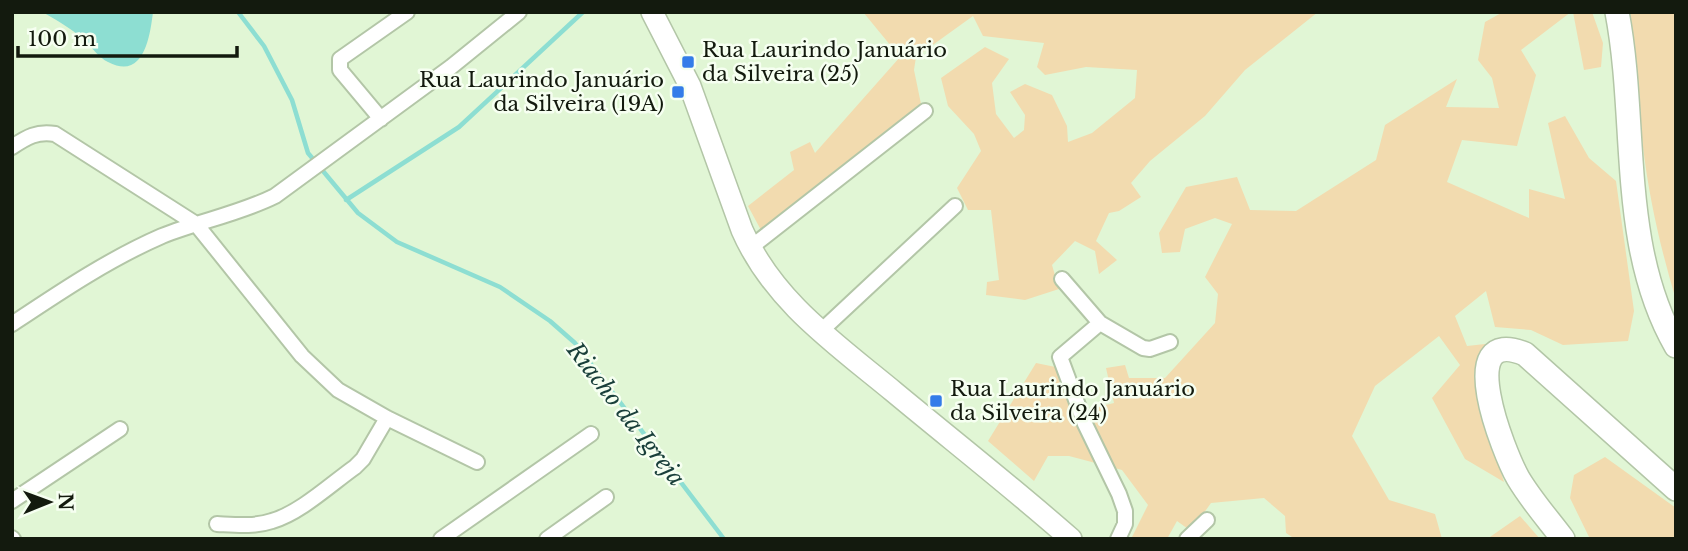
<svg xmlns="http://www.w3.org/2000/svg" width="1688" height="551" font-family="'Libre Baskerville',serif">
  <rect width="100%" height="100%" fill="#e1f6d5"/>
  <path fill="#f2dbaf" d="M 863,12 L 1318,12 L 1245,70 L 1205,116 L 1150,161 L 1131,183 L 1141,197 L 1119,211 L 1109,213 L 1096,241 L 1117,260 L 1099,274 L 1095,251 L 1075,241 L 1052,265 L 1059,289 L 1025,300 L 986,295 L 987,282 L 999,280 L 991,210 L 968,210 L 957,188 L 981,151 L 974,134 L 948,106 L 941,78 L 985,47 L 1009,59 L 992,83 L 996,114 L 1014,138 L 1024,130 L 1025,115 L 1010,92 L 1025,84 L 1052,95 L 1067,126 L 1068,142 L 1092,133 L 1135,98 L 1137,70 L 1086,67 L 1045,75 L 1037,67 L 1044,43 L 983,36 L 973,16 L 916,57 L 914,70 L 921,104 L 762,232 L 748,206 L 794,170 L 790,152 L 810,142 L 815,153 L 900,57 Z
    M 1503,12 L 1571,12 L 1521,50 L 1536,75 L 1517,146 L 1462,140 L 1447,182 L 1529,218 L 1529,189 L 1565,199 L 1548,123 L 1565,116 L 1589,158 L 1616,181 L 1634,311 L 1628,341 L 1563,345 L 1531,330 L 1495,327 L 1486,291 L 1455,316 L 1467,346 L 1494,343 L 1476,362 L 1476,388 L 1504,482 L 1465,459 L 1432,398 L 1460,365 L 1439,336 L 1375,386 L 1352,436 L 1389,500 L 1435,514 L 1442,539 L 1295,539 L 1286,533 L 1285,516 L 1264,498 L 1211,503 L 1191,531 L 1177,521 L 1167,539 L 1131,539 L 1148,505 L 1122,470 L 1069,456 L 1048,456 L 1034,481 L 988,441 L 1036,363 L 1070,370 L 1085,410 L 1114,403 L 1106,368 L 1125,365 L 1129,378 L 1165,378 L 1215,323 L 1218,294 L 1205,277 L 1232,224 L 1215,218 L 1185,229 L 1180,252 L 1162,253 L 1159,233 L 1186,187 L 1237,177 L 1250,210 L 1296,211 L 1376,160 L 1385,125 L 1457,79 L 1446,107 L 1499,108 L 1492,78 L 1478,60 L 1485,22 Z
    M 1573,12 L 1592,12 L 1603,43 L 1601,67 L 1584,70 Z
    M 1630,12 L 1676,12 L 1676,300 C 1661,250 1649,198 1643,147 C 1637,102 1637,57 1630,12 Z
    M 1605,457 L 1676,508 L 1676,539 L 1590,539 L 1570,498 L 1574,475 Z
    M 1520,516 L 1540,539 L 1487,539 Z"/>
  <path fill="#8dded2" d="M 42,12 L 153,12 C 150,36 144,81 108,62 C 99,58 92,47 84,40 C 72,29 57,20 42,12 Z"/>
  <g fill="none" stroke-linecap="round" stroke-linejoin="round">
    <path stroke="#8dded2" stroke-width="4.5" d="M 238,12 L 264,46 L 292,100 L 308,153 L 358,213 L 397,242 L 500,287 L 550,321 L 575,343 L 724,539
      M 346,200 L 459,127 L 583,12"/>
    <g stroke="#b3c6a7" stroke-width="18">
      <path id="minor" d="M 381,119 L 340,70 L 340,59 L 407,12
        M 12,147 C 27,137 37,131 55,134 L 196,224 L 302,356 L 338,390 L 387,418 L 477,462
        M 750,248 L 925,111
        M 1062,279 L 1100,323
        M 12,324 C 60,292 109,259 162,236 C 199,221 239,214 275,196 L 451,67 L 519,12
        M 821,331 L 955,206
        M 12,501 L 120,429
        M 217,524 C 236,525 254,527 272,521 C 300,513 331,484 355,467 L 363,459 L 387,418
        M 12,538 L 13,539
        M 441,539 L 591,434
        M 547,539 L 606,497
        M 1118,539 L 1125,524 L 1125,511 L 1119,494 L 1085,424 L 1060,357 L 1100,323 L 1143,348 L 1150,349 L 1170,342
        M 1187,539 L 1207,520"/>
    </g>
    <g stroke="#b3c6a7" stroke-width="24">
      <path id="secondary" d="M 652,12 L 690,86 L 742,230 C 773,301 836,344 894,392 C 953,441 1013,488 1071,539"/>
    </g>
    <g stroke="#b3c6a7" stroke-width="26">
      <path id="primary" d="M 1617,12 C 1638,122 1618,245 1676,346
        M 1563,539 C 1548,519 1531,500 1518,478 C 1504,453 1452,324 1525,354 L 1676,489"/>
    </g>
    <use href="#minor" stroke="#fff" stroke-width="14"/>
    <use href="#secondary" stroke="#fff" stroke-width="21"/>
    <use href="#primary" stroke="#fff" stroke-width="23"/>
  </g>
  <g fill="#347ce9" stroke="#f6fff1" stroke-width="2.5">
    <rect x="681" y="55" width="14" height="14" rx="3.5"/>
    <rect x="671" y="85" width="14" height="14" rx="3.5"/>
    <rect x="929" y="394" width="14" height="14" rx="3.5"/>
  </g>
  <g text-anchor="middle" stroke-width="5" stroke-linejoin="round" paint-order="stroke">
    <g font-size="21" fill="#131a0e" stroke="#f6fff1" text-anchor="start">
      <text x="702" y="57">Rua Laurindo Januário<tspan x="702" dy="24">da Silveira (25)</tspan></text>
      <text x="664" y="87" text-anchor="end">Rua Laurindo Januário<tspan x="664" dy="24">da Silveira (19A)</tspan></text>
      <text x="950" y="396">Rua Laurindo Januário<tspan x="950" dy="24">da Silveira (24)</tspan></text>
    </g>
    <g font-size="23" font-style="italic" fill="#193f3a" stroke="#f6fff1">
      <text transform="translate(626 414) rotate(52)" y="8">Riacho da Igreja</text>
    </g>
  </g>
  <rect width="1688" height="551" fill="none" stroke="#131a0e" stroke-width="28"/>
  <g transform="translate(49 502) rotate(89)" stroke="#f6fff1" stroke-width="5" paint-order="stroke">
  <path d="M0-5L12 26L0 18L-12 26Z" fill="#131a0e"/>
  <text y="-10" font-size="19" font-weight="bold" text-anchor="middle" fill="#131a0e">N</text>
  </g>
  <path d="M18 46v10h219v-10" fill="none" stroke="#131a0e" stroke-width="3.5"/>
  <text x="28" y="46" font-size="21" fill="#131a0e" stroke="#f6fff1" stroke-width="5" paint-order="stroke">100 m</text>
</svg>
